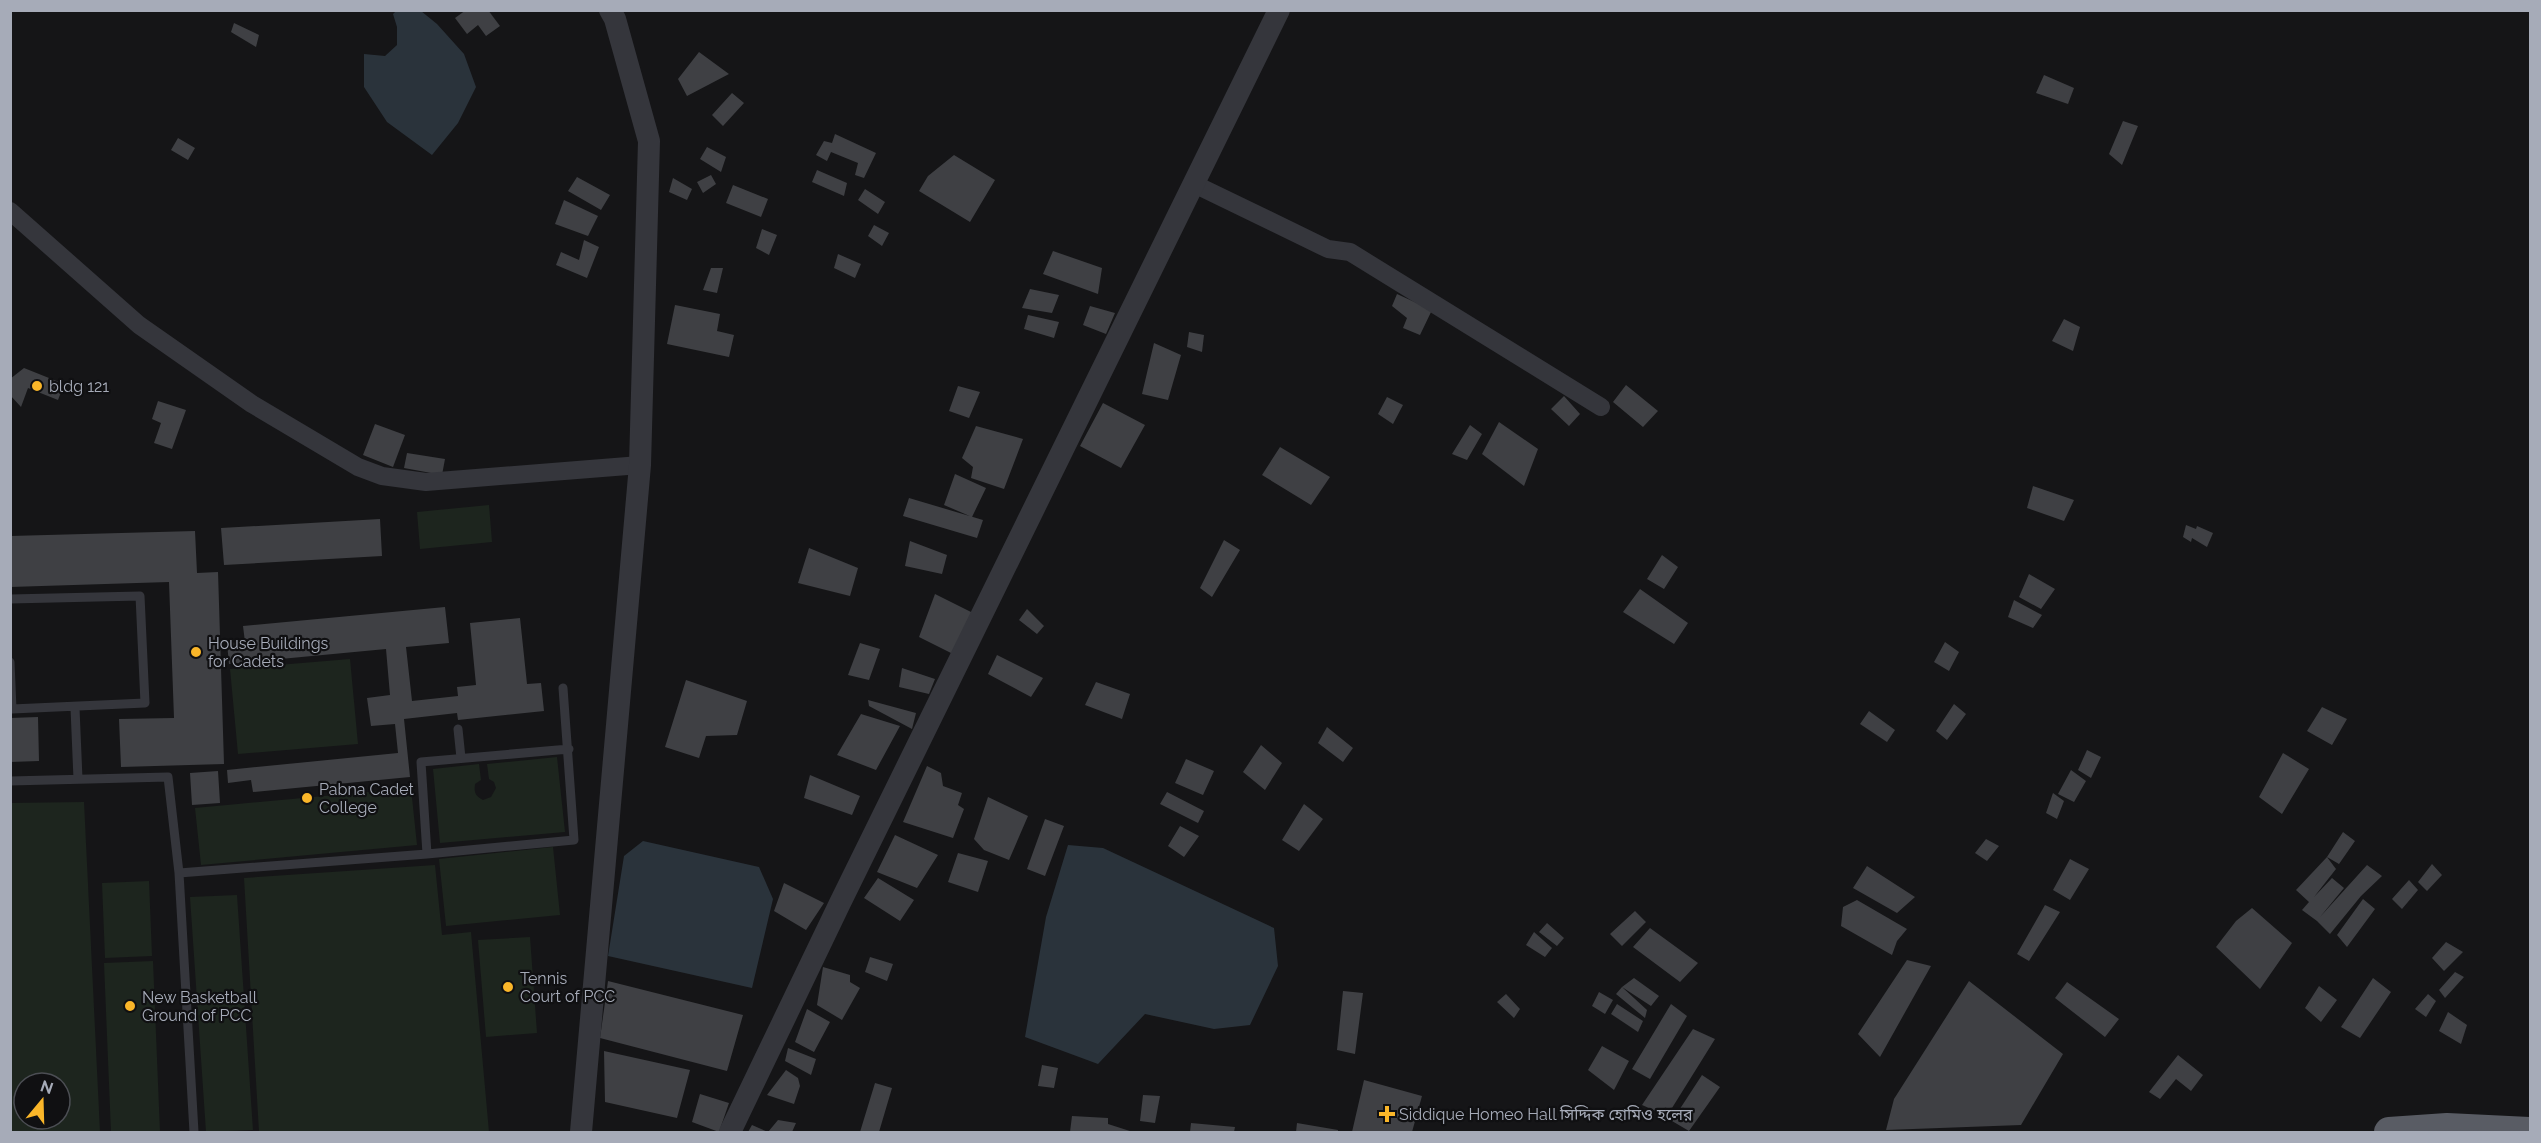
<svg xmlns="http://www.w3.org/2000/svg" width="2541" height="1143" font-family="Raleway,'Noto Sans Bengali',sans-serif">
  <rect width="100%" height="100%" fill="#151517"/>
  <path fill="#1d251e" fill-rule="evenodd" d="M 489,505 L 492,542 L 420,549 L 417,512 Z
    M 350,659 L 358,744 L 238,754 L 230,669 Z
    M 557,757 L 565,832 L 440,843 L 433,769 L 479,764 L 481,780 L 475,784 C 474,793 475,795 483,800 L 491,797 L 496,788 L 494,782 L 489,779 L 487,764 Z
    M 411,788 L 417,845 L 201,865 L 195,808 Z
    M 84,802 L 100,1132 L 11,1132 L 11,803 ZM 24,1083 L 60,1083 L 60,1119 L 24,1119 Z
    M 553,847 L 560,915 L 446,926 L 439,859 Z
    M 435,865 L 442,935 L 471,932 L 489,1132 L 259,1132 L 244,878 Z
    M 149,881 L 152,956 L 105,958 L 102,883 Z
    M 237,895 L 253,1130 L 206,1132 L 190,897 Z
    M 530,937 L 537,1033 L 486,1037 L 478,940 Z
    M 153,961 L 160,1132 L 111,1132 L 104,963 Z"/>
  <path fill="#2a333b" d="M 396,11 L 421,11 L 437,24 L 464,54 L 476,87 L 458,123 L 432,155 L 387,122 L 364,87 L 364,54 L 385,56 L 397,45 L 397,27 L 393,14 Z
    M 643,841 L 759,867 L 773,899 L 752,988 L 608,956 L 624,856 Z
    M 1068,845 L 1103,848 L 1274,928 L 1278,966 L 1250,1025 L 1214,1029 L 1145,1014 L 1098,1064 L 1025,1037 L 1046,917 Z"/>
  <path fill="#3f4044" d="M 466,10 L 488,10 L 500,26 L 486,36 L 478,25 L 467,34 L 455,18 Z
    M 234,23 L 259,35 L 256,47 L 231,32 Z
    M 699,52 L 729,74 L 687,96 L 678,79 Z
    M 2044,75 L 2074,88 L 2068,104 L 2036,93 Z
    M 732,93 L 744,103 L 723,126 L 712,115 Z
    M 2123,121 L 2138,126 L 2122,165 L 2109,154 Z
    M 835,134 L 876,153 L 864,178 L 855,175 L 858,163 L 831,152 L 827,161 L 816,155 L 824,141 L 832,143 Z
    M 178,138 L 195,148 L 188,160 L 171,150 Z
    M 707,147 L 726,157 L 721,172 L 700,159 Z
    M 954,155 L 995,180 L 970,222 L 919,191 L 928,176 Z
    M 817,170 L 847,183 L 844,196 L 812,182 Z
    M 711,175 L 716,184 L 703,193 L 697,182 Z
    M 577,177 L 610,195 L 601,210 L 568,191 Z
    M 673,178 L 692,189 L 687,200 L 669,192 Z
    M 733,185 L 768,199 L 761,217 L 726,203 Z
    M 865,189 L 885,202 L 878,214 L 858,200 Z
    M 564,200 L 598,216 L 588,236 L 555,224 Z
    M 874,225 L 889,233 L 882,246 L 868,236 Z
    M 762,229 L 777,235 L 769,255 L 756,248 Z
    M 584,240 L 599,247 L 587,278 L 556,265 L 561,252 L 579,260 Z
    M 1053,251 L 1102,268 L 1098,294 L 1043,274 Z
    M 838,254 L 861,264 L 855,278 L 834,268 Z
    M 711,268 L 723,268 L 717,293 L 703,290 Z
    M 1030,289 L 1059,295 L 1052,313 L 1022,308 Z
    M 1397,294 L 1432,310 L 1420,335 L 1403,328 L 1407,318 L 1392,306 Z
    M 675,305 L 720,314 L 717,331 L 734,335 L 729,357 L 667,344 Z
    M 1090,306 L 1115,313 L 1106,334 L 1083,325 Z
    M 1028,315 L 1059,322 L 1054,338 L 1024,329 Z
    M 2064,319 L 2080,327 L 2073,351 L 2052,341 Z
    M 1189,332 L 1204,335 L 1202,352 L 1187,347 Z
    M 1154,343 L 1181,355 L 1168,400 L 1142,394 Z
    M 24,368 L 64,384 L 58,400 L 28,388 L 21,407 L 10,395 L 10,379 Z
    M 1626,385 L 1658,411 L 1643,427 L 1613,402 Z
    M 958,386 L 980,392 L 969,418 L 949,411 Z
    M 1564,396 L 1580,414 L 1569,426 L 1551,409 Z
    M 1387,397 L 1403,405 L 1393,424 L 1378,414 Z
    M 158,401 L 186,410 L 172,449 L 154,443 L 161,423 L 152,419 Z
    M 1103,403 L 1145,425 L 1121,468 L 1080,446 Z
    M 1499,422 L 1538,449 L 1524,486 L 1482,454 Z
    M 375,424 L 405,435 L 393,467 L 363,455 Z
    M 1470,425 L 1482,434 L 1467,460 L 1452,454 Z
    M 976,426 L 1023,439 L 1004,489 L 971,478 L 973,467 L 962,458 Z
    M 1280,447 L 1330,477 L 1311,505 L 1262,475 Z
    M 407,453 L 445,459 L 442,475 L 404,468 Z
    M 955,474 L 986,488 L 972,517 L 944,505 Z
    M 2033,486 L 2074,500 L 2064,521 L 2027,508 Z
    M 909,498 L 983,520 L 977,538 L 903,516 Z
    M 380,519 L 382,556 L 224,565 L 221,528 Z
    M 2186,525 L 2196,529 L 2197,526 L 2213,533 L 2207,547 L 2192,538 L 2191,542 L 2183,537 Z
    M 195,531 L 197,573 L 218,572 L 224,764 L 121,767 L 119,719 L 174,718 L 169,582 L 10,587 L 10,536 Z
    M 1224,540 L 1240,550 L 1212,597 L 1200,588 Z
    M 910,541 L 947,555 L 942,574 L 905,566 Z
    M 809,548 L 858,568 L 850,596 L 798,583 Z
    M 1662,555 L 1678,567 L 1664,589 L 1647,579 Z
    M 2029,574 L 2055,589 L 2041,609 L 2019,597 Z
    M 1640,589 L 1688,623 L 1674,644 L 1623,612 Z
    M 935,594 L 973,613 L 953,654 L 919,637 Z
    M 2014,600 L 2042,615 L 2033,628 L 2008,617 Z
    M 445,607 L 449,643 L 406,647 L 412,701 L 458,696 L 457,687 L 476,685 L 470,623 L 520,618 L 527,684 L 541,683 L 544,711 L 458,720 L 457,713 L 404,719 L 410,777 L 253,792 L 251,780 L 228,783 L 227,770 L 398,753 L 395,724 L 371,726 L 367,698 L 390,695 L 386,649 L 229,664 L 227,643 L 245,642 L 243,626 Z
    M 1027,609 L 1044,626 L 1037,634 L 1019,620 Z
    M 1945,642 L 1959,652 L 1949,671 L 1934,662 Z
    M 860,643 L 880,649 L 869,680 L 848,675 Z
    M 997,655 L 1043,678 L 1031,697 L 988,674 Z
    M 902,668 L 935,679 L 929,694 L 899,687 Z
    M 686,680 L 747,701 L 737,735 L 706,736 L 699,758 L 665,747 Z
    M 1096,682 L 1130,694 L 1122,719 L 1085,705 Z
    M 868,700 L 916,713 L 912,729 L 869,706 Z
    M 1954,704 L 1966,714 L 1947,740 L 1936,731 Z
    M 2322,707 L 2347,719 L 2332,745 L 2307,731 Z
    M 1869,711 L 1895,730 L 1887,742 L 1860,724 Z
    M 861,714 L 900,726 L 876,770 L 837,755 Z
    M 38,717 L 39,761 L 10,762 L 10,718 Z
    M 1327,727 L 1353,748 L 1343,762 L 1318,743 Z
    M 1261,745 L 1282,763 L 1265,790 L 1243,772 Z
    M 2087,750 L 2101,757 L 2091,778 L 2078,770 Z
    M 2283,753 L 2309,769 L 2282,814 L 2259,797 Z
    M 1186,759 L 1214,771 L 1203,795 L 1175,783 Z
    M 927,766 L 941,773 L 943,786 L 962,793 L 958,805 L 964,809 L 953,838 L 903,822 Z
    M 2071,770 L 2086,781 L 2074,802 L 2058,794 Z
    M 218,771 L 220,803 L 192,805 L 190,773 Z
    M 810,775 L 860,796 L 852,815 L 804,798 Z
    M 1167,792 L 1204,811 L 1198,823 L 1160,804 Z
    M 2053,793 L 2064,801 L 2057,819 L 2046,813 Z
    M 988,797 L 1028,816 L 1009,860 L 984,850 L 974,839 Z
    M 1304,804 L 1323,819 L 1299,851 L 1282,840 Z
    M 1045,819 L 1064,826 L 1045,876 L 1027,869 Z
    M 1180,826 L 1199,836 L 1184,857 L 1168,846 Z
    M 2343,832 L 2355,841 L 2339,864 L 2327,857 L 2336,869 L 2314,897 L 2332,878 L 2344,888 L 2320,917 L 2367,865 L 2382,876 L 2361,896 L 2330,934 L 2317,921 L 2302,910 L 2309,902 L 2296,890 L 2327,857 Z
    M 895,835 L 938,855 L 917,888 L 877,872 Z
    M 1986,839 L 1999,846 L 1987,861 L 1975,853 Z
    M 958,853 L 988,861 L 978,892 L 948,882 Z
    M 2070,859 L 2089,869 L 2070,900 L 2053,890 Z
    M 2432,864 L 2442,875 L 2427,891 L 2418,882 Z
    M 1867,866 L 1915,897 L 1897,913 L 1853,888 Z
    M 878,878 L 914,900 L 900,921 L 864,898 Z
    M 2409,880 L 2418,890 L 2402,909 L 2392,899 Z
    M 784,883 L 824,903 L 806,930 L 774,911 Z
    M 2363,899 L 2375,909 L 2347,947 L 2337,935 Z
    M 1857,900 L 1907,929 L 1897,941 L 1892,955 L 1841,926 L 1843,907 Z
    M 2045,905 L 2060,912 L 2029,961 L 2017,954 Z
    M 2252,908 L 2292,943 L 2260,989 L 2216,947 L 2236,921 Z
    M 1635,911 L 1646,922 L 1622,946 L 1610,934 Z
    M 1547,923 L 1564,938 L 1557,946 L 1539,932 Z
    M 1650,928 L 1698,963 L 1680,982 L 1633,947 Z
    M 1534,932 L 1552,948 L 1545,957 L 1526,945 Z
    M 2446,942 L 2463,952 L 2444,971 L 2432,958 Z
    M 870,957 L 893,964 L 887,981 L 865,972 Z
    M 1907,960 L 1931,966 L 1880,1057 L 1858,1034 Z
    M 823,967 L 850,975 L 850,982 L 860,988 L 842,1020 L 817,1005 Z
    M 2455,972 L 2464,977 L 2445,998 L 2439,990 Z
    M 1634,978 L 1659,996 L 1651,1006 L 1622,987 Z
    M 2373,978 L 2391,992 L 2360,1038 L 2341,1027 Z
    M 608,981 L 743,1015 L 727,1071 L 600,1038 Z
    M 1969,981 L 2063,1054 L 2021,1125 L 1886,1130 L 1894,1099 Z
    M 2067,982 L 2119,1019 L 2105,1037 L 2055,998 Z
    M 2319,986 L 2337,1000 L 2321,1022 L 2305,1008 Z
    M 1622,987 L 1647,1010 L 1645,1018 L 1616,994 Z
    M 1343,991 L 1363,993 L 1355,1054 L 1337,1050 Z
    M 1599,992 L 1613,1000 L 1605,1014 L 1592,1006 Z
    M 1506,994 L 1520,1009 L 1514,1018 L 1497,1002 Z
    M 2428,994 L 2436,1001 L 2426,1017 L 2415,1009 Z
    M 1617,1004 L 1643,1021 L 1638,1032 L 1611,1014 Z
    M 1671,1004 L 1687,1016 L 1650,1079 L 1632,1069 Z
    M 807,1009 L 830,1022 L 814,1052 L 795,1042 Z
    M 2448,1012 L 2467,1025 L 2461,1044 L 2439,1031 Z
    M 1693,1029 L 1715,1039 L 1667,1116 L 1642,1105 Z
    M 1602,1046 L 1629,1061 L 1614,1090 L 1588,1070 Z
    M 788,1048 L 816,1059 L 811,1075 L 785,1061 Z
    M 604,1051 L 690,1070 L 677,1118 L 605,1102 Z
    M 2178,1055 L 2203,1075 L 2191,1091 L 2176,1079 L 2160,1099 L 2149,1092 Z
    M 1042,1065 L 1058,1068 L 1054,1088 L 1038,1086 Z
    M 786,1070 L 798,1078 L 800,1086 L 794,1104 L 767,1095 Z
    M 1702,1075 L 1720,1087 L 1689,1131 L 1672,1121 Z
    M 1364,1080 L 1422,1096 L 1412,1132 L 1352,1132 Z
    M 875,1083 L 892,1088 L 879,1132 L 860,1132 Z
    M 700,1094 L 729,1103 L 719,1132 L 692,1122 Z
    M 1143,1095 L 1160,1096 L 1155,1123 L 1140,1121 Z
    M 1072,1116 L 1108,1118 L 1108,1124 L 1133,1132 L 1070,1132 Z
    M 778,1120 L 796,1123 L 792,1132 L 748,1132 L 752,1125 L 768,1132 Z
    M 1191,1123 L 1235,1127 L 1234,1132 L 1190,1132 Z
    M 1297,1123 L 1338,1130 L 1338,1132 L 1296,1132 Z"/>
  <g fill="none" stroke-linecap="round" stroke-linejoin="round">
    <path stroke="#35363c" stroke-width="9" d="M 10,599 L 140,596 L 145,703 L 12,709 L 10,662
      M 75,708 L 78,779
      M 458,729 L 461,758
      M 10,781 L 168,777 L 179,873 L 194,1132
      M 427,854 L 421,762 L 569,749
      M 179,873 L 427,854 L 574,840 L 563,688"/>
    <path stroke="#35363c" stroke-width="18" d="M 1194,184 L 1328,249 L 1350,252 L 1601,407
      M 10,211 L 139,325 L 252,404 L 358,467 L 382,476 L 426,482 L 640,465"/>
    <path stroke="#35363c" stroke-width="22" d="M 581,1132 L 640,465 L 649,141 L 615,19 L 610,10
      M 730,1132 L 840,903 L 1279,10"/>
    <path stroke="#595c64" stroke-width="30" d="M 2389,1132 L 2447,1128 L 2529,1132"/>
  </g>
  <g fill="#fab629" stroke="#101012" stroke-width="2">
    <circle cx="37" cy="386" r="6"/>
    <circle cx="196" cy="652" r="6"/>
    <circle cx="307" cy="798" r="6"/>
    <circle cx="508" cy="987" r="6"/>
    <circle cx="130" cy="1006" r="6"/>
    <path d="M1384 1105h6v6h6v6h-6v6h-6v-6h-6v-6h6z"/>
  </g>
  <g text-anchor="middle" stroke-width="4.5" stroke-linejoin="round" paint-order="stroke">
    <g font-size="16" fill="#a6abb8" stroke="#101012" text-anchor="start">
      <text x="49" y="392">bldg 121</text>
      <text x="208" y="649">House Buildings<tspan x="208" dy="18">for Cadets</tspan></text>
      <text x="319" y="795">Pabna Cadet<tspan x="319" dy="18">College</tspan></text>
      <text x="520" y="984">Tennis<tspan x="520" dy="18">Court of PCC</tspan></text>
      <text x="142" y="1003">New Basketball<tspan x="142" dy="18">Ground of PCC</tspan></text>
      <text x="1399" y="1120">Siddique Homeo Hall সিদ্দিক হোমিও হলের</text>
    </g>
  </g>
  <rect width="2541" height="1143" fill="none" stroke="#a6abb8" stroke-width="24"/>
  <g transform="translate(42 1101) rotate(19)"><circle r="28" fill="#101012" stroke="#4c4e54" stroke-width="1.5"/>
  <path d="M0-4.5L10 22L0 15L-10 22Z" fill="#fab629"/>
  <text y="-9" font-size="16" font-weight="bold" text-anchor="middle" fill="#a6abb8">N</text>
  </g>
</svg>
